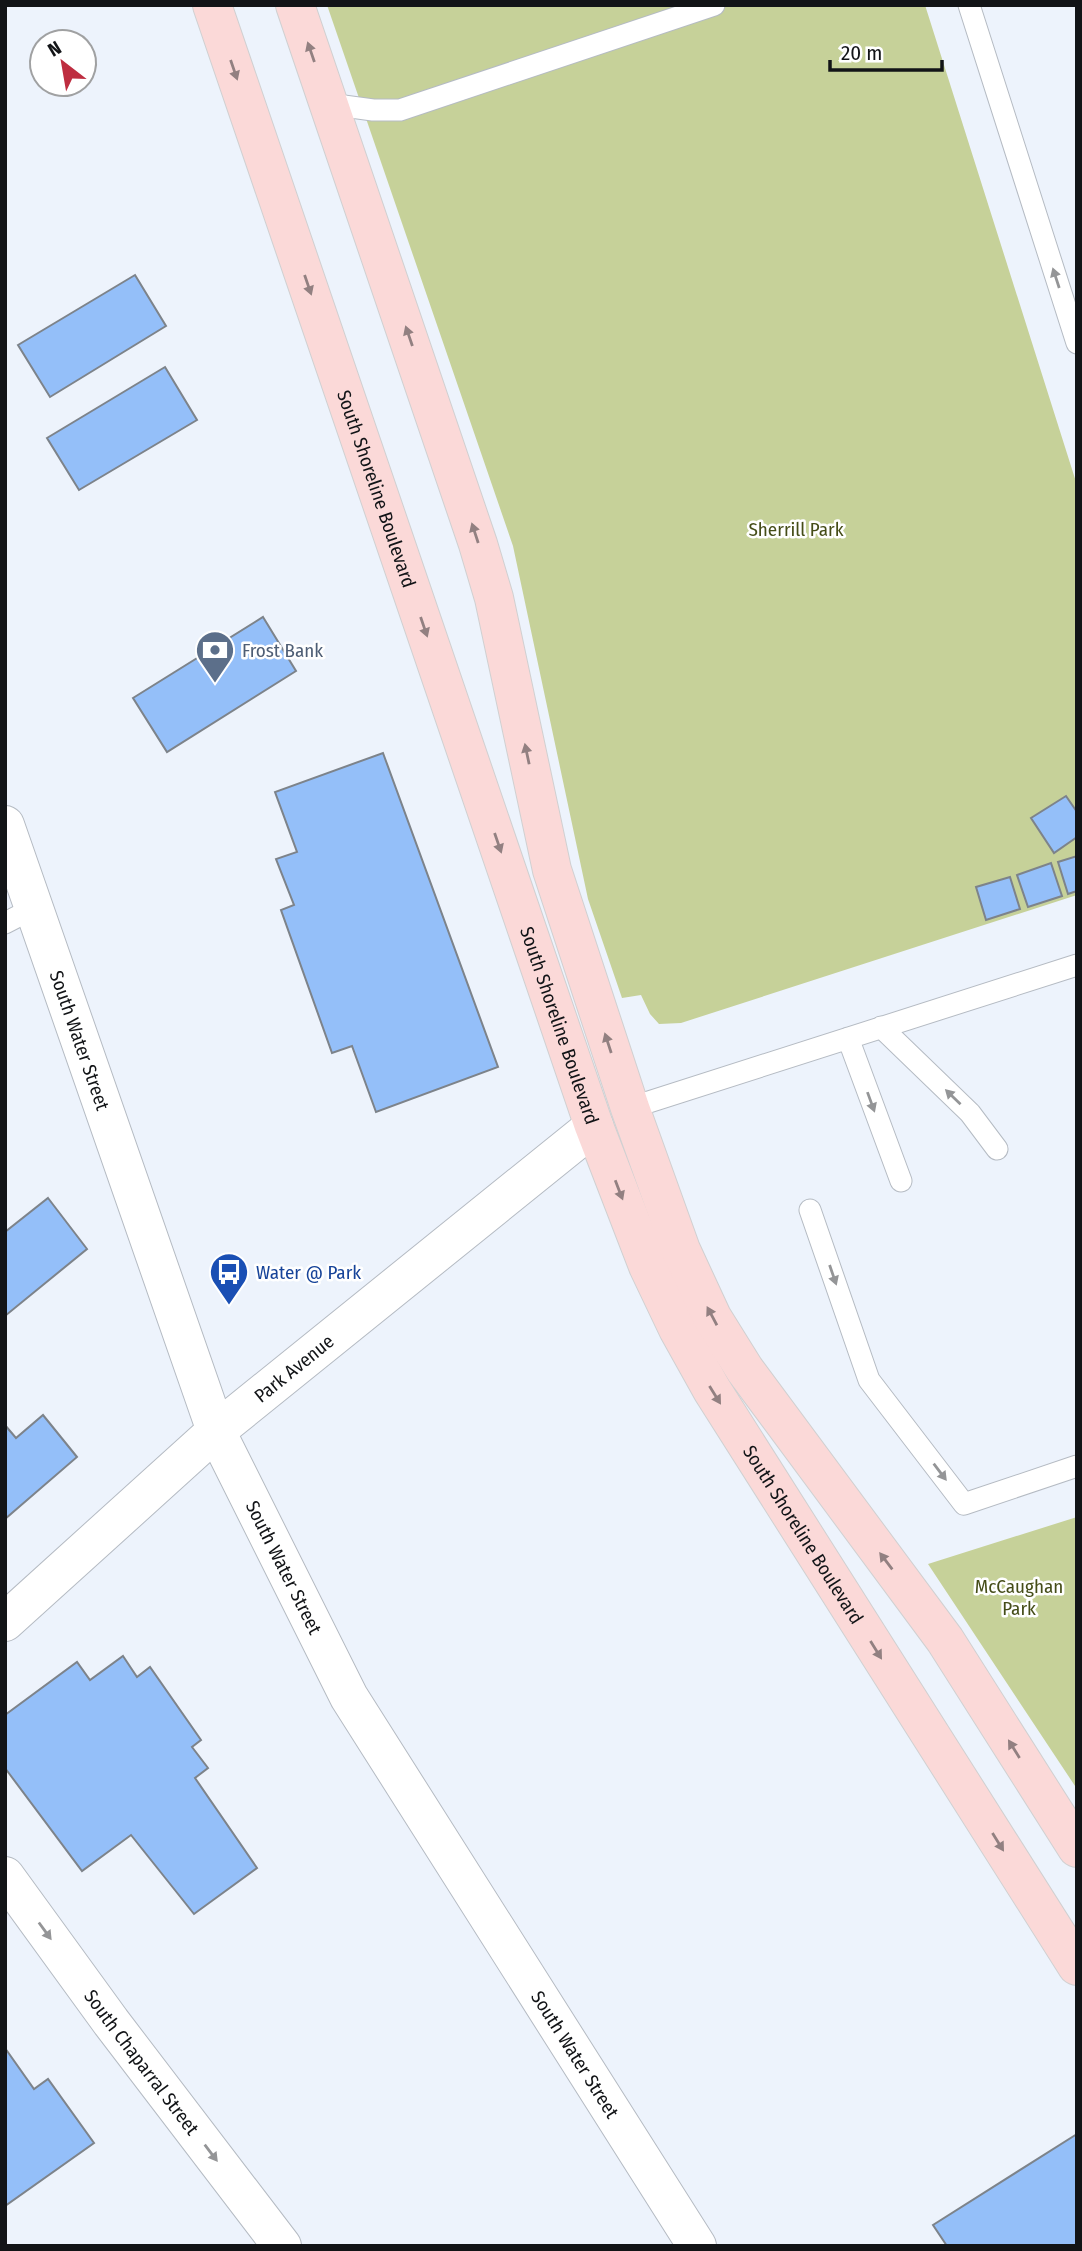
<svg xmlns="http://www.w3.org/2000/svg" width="1082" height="2251" font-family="'Fira Sans Condensed',sans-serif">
  <rect width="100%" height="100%" fill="#edf3fc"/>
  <path fill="#c6d199" d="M 327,5 L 925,5 L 1077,485 L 1077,895 L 681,1023 L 659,1024 L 650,1014 L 641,995 L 622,998 L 588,899 L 513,546 Z
    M 1077,1517 L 1077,1789 L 928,1564 Z"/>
  <path fill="#94bff9" stroke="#7d838a" stroke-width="2" d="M 135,275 L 166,326 L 50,397 L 18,345 Z
    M 165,367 L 197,420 L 79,490 L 47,438 Z
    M 263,617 L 296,671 L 167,752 L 133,698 Z
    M 383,753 L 498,1067 L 376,1112 L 352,1046 L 332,1053 L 281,910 L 294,905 L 276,859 L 297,852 L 275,792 Z
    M 1066,796 L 1077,812 L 1077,837 L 1054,853 L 1031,818 Z
    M 1077,856 L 1077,891 L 1068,894 L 1058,862 Z
    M 1051,863 L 1062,896 L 1028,907 L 1017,875 Z
    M 1010,877 L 1020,909 L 986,920 L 976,887 Z
    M 48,1198 L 87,1249 L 5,1316 L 5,1232 Z
    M 43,1415 L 77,1457 L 5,1519 L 5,1425 L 16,1438 Z
    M 123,1656 L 137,1677 L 150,1667 L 201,1740 L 192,1747 L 208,1768 L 195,1778 L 257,1868 L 194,1914 L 131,1835 L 82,1871 L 5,1768 L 5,1715 L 77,1662 L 90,1680 Z
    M 5,2048 L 34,2089 L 48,2079 L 94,2143 L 5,2206 Z
    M 1077,2134 L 1077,2246 L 947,2246 L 933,2225 Z"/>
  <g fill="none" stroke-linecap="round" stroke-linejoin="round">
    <g stroke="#b5bbc3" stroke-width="23">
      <path id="service" d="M 969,5 L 1077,343
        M 329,104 L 373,110 L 400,110 L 714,5
        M 5,923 L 34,908
        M 881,1027 L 970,1113 L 997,1149
        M 848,1038 L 901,1181
        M 630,1108 L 1077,965
        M 810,1210 L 869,1380 L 964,1504 L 1077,1466"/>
    </g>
    <g stroke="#b5bbc3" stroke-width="40">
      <g id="minor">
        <path d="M 5,1622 L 216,1431"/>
        <path id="s1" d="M 5,1876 L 111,2022 L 282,2246"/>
      </g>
    </g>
    <g stroke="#b5bbc3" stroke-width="40">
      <g id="tertiary">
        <path id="s2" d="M 5,825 L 216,1431 L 349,1697 L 697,2246"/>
        <path id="s3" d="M 216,1431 L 594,1126"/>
      </g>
    </g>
    <g stroke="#d0d0d1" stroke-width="40">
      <g id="primary">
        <path id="s4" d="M 212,5 L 594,1126 L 648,1266 L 678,1329 L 712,1390 L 1077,1966"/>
        <path d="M 295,5 L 478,544 L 494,598 L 552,870 L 630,1108 L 681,1250 L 712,1317 L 745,1370 L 945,1640 L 1077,1848"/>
      </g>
    </g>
    <use href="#service" stroke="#fff" stroke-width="21"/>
    <use href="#minor" stroke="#fff" stroke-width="38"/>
    <use href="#tertiary" stroke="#fff" stroke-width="38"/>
    <use href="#primary" stroke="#fbd9d8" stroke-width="38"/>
  </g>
  <defs><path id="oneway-solid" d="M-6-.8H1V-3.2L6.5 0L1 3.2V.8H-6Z" transform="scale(1.75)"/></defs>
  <g fill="#928081">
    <use href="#oneway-solid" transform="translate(311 52) rotate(-109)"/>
    <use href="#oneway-solid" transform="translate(234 70) rotate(71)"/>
    <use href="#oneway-solid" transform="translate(308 285) rotate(71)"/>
    <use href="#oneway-solid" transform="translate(409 336) rotate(-109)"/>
    <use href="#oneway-solid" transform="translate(475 533) rotate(-108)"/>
    <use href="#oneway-solid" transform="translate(424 627) rotate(71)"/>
    <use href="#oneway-solid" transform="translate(527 754) rotate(-102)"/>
    <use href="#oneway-solid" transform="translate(498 843) rotate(71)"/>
    <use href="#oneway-solid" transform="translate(608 1043) rotate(-108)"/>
    <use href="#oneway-solid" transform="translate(619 1190) rotate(69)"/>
    <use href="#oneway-solid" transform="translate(712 1316) rotate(-118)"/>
    <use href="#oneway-solid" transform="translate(715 1395) rotate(58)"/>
    <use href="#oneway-solid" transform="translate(886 1561) rotate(-127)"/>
    <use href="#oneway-solid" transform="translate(876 1650) rotate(58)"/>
    <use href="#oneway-solid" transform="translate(1014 1749) rotate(-122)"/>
    <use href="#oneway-solid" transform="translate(998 1842) rotate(58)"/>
  </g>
  <g fill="#949597">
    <use href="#oneway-solid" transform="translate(1056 278) rotate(-108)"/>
    <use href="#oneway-solid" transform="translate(953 1097) rotate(-136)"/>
    <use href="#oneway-solid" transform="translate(871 1102) rotate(70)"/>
    <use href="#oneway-solid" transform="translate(833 1275) rotate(71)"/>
    <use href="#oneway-solid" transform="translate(940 1472) rotate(53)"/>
    <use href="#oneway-solid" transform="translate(45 1931) rotate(54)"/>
    <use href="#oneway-solid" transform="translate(211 2153) rotate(53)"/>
  </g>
  <defs>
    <g id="bank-pin" transform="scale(2.0125)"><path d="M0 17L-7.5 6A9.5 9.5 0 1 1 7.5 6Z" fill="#5c6f8a" stroke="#fff"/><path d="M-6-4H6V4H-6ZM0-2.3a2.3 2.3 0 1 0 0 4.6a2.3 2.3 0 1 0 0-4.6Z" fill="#fff"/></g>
    <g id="bus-pin" transform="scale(2.0125)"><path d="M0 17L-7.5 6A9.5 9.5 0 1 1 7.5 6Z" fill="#1a4fb4" stroke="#fff"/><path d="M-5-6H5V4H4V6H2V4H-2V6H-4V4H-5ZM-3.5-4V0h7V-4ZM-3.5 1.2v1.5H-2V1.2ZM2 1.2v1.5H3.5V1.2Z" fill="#fff"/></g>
  </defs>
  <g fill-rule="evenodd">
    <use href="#bank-pin" x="215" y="650"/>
    <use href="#bus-pin" x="229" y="1272"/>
  </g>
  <g text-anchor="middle" stroke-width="5" stroke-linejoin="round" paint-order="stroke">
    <g font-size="19" fill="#121417" stroke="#fff">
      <text dy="7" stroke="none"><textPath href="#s4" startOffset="511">South Shoreline Boulevard</textPath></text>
      <text dy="7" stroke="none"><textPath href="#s4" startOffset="1078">South Shoreline Boulevard</textPath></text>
      <text dy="7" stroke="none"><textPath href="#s2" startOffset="228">South Water Street</textPath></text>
      <text dy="7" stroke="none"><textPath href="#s3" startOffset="100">Park Avenue</textPath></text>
      <text dy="7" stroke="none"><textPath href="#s4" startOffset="1645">South Shoreline Boulevard</textPath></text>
      <text dy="7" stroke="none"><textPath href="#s2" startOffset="794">South Water Street</textPath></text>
      <text dy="7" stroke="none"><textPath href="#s2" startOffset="1362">South Water Street</textPath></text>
      <text dy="7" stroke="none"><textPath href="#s1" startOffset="231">South Chaparral Street</textPath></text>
    </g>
    <g font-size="19" fill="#454d18" stroke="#fff">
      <text x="796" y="536">Sherrill Park</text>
      <text x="1019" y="1593">McCaughan<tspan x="1019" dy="22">Park</tspan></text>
    </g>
    <g font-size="19" fill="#4e5e75" stroke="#fff" text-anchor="start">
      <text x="242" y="657">Frost Bank</text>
    </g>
    <g font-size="19" fill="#164399" stroke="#fff" text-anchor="start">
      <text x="256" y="1279">Water @ Park</text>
    </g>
  </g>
  <rect width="1082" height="2251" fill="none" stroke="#121417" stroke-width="14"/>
  <g transform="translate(63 63) rotate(329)"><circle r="33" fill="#ffffff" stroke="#a0a1a2" stroke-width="2"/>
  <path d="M0-5L12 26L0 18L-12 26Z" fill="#be2d40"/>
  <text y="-10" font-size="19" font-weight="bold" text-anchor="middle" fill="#121417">N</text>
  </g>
  <path d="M830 60v10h112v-10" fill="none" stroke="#121417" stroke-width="3.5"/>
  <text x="841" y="60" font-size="21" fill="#121417" stroke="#ffffff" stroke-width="5" paint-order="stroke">20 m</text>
</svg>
